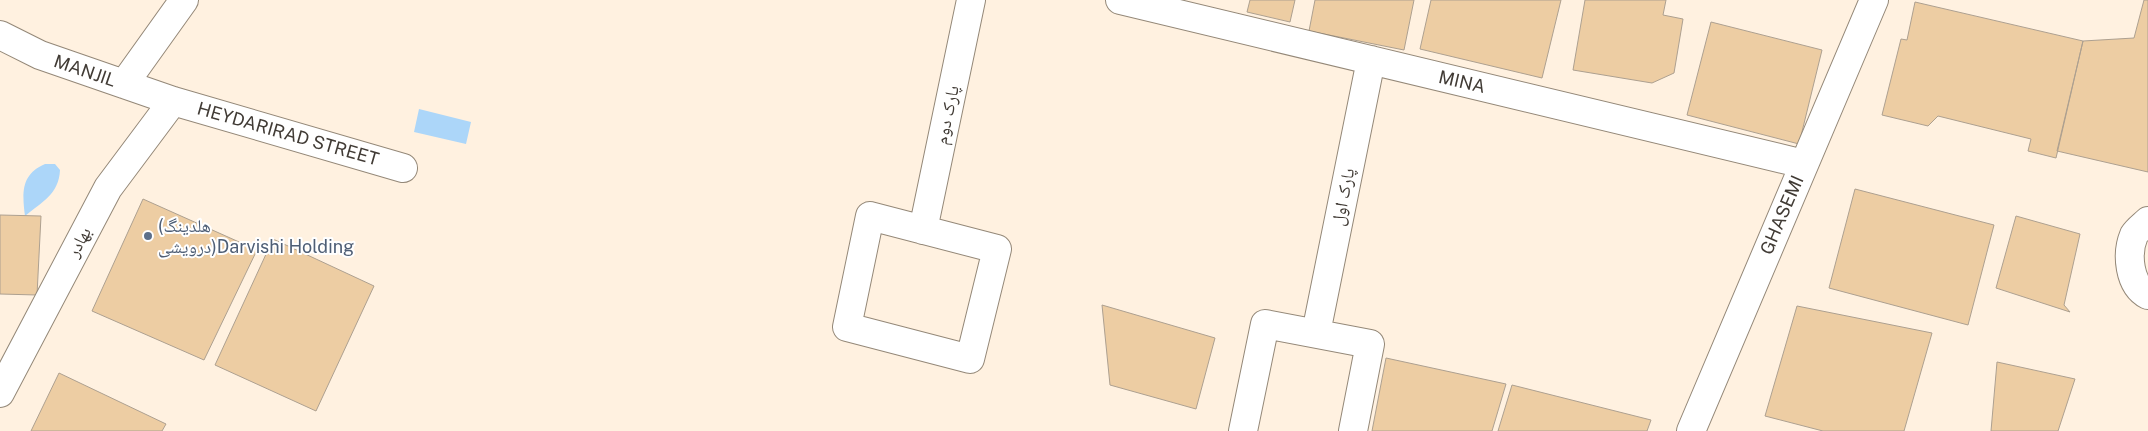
<svg xmlns="http://www.w3.org/2000/svg" width="2148" height="431" font-family="'Public Sans','Noto Naskh Arabic',sans-serif">
  <rect width="100%" height="100%" fill="#fff1e0"/>
  <path fill="#acd6f9" d="M 419,109 L 471,122 L 466,144 L 414,132 Z
    M 45,164 L 55,164 L 60,170 C 59,194 42,202 25,216 C 22,193 21,174 45,164 Z"/>
  <path fill="#edcda3" stroke="#ada090" d="M 1250,0 L 1295,0 L 1290,22 L 1247,12 Z
    M 1315,0 L 1414,0 L 1404,50 L 1309,31 Z
    M 1431,0 L 1561,0 L 1542,78 L 1420,49 Z
    M 1585,0 L 1666,0 L 1663,15 L 1683,19 L 1674,73 L 1652,83 L 1573,70 Z
    M 2144,0 L 2148,0 L 2148,172 L 2057,151 L 2083,41 L 2134,38 Z
    M 1915,2 L 2083,41 L 2056,158 L 2028,151 L 2031,139 L 1938,116 L 1928,126 L 1882,115 L 1901,39 L 1907,40 Z
    M 1711,22 L 1822,50 L 1799,144 L 1687,115 Z
    M 1855,189 L 1994,225 L 1968,325 L 1829,288 Z
    M 143,199 L 257,250 L 204,360 L 92,311 Z
    M 0,215 L 41,216 L 37,295 L 0,294 Z
    M 2016,216 L 2080,234 L 2064,305 L 2070,312 L 1996,288 Z
    M 273,239 L 374,286 L 316,411 L 215,365 Z
    M 1102,305 L 1215,338 L 1196,409 L 1110,385 Z
    M 1797,306 L 1932,333 L 1904,431 L 1823,431 L 1765,416 Z
    M 1386,358 L 1506,384 L 1492,431 L 1372,431 Z
    M 1997,362 L 2075,379 L 2058,431 L 1991,431 Z
    M 59,373 L 166,424 L 162,431 L 31,431 Z
    M 1512,385 L 1651,420 L 1647,431 L 1498,431 Z"/>
  <g fill="none" stroke-linecap="round" stroke-linejoin="round">
    <g stroke="#948878" stroke-width="30">
      <path id="street" d="M 1120,0 L 1804,164
        M 0,35 L 40,55 L 173,101 L 403,168
        M 124,84 L 184,0
        M 870,216 L 997,249 L 970,359 L 847,327 Z
        M 2148,221 C 2144,225 2137,230 2134,235 C 2126,254 2129,285 2148,295
        M 923,230 L 971,0
        M 1316,333 L 1371,60
        M 0,393 L 108,188 L 173,101
        M 1243,431 L 1265,324 L 1370,344 L 1353,431
        M 1691,431 L 1874,0"/>
    </g>
    <use href="#street" stroke="#fff" stroke-width="28"/>
  </g>
  <circle fill="#5c6f8a" stroke="#fff" stroke-width="2" cx="148" cy="236" r="5"/>
  <g text-anchor="middle" stroke-width="4" stroke-linejoin="round" paint-order="stroke">
    <g font-size="18" fill="#413b35" stroke="#fff">
      <text transform="translate(85 71) rotate(19)" y="6">MANJIL</text>
      <text transform="translate(1462 82) rotate(13)" y="6">MINA</text>
      <text transform="translate(947 115) rotate(-78)" y="6">پارک دوم</text>
      <text transform="translate(288 134) rotate(16)" y="6">HEYDARIRAD STREET</text>
      <text transform="translate(1343 197) rotate(-79)" y="6">پارک اول</text>
      <text transform="translate(1782 215) rotate(-67)" y="6">GHASEMI</text>
      <text transform="translate(79 242) rotate(-62)" y="6">بهادر</text>
    </g>
    <g font-size="18" fill="#4e5e75" stroke="#fff" text-anchor="start">
      <text x="158" y="232">(هلدینگ<tspan x="158" dy="21">درویشی)Darvishi Holding</tspan></text>
    </g>
  </g>
</svg>
